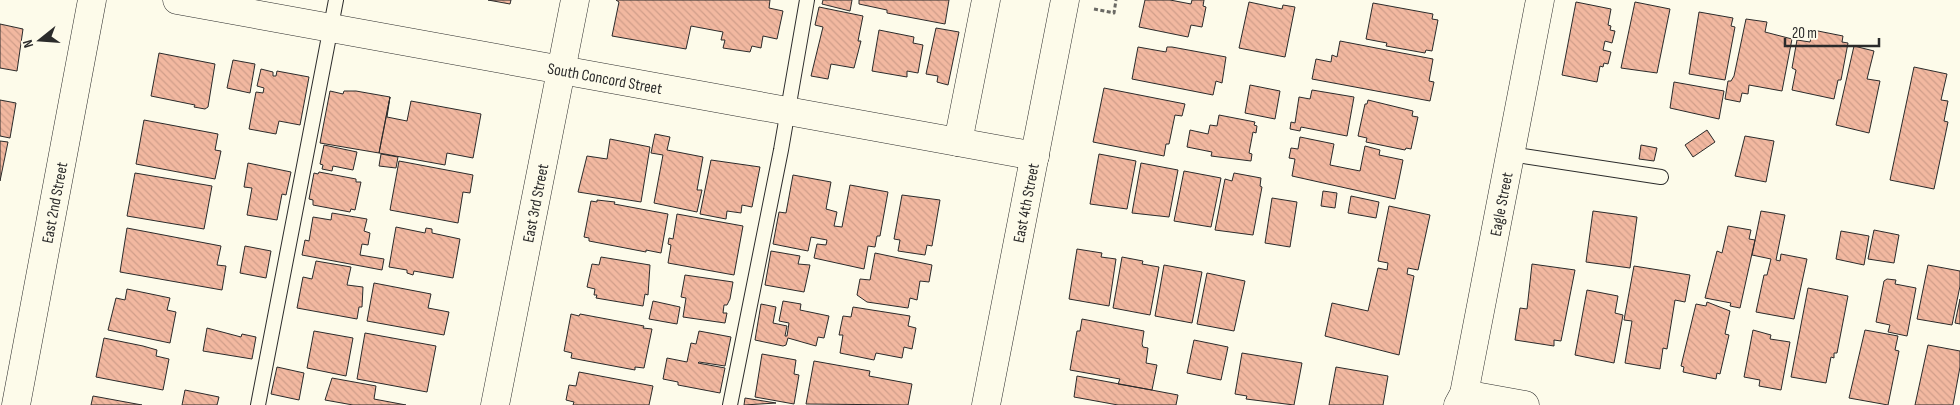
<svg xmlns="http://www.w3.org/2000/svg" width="1960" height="405" font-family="'Sofia Sans Condensed',sans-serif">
  <defs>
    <pattern id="building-back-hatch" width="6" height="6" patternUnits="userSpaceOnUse" patternTransform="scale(1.25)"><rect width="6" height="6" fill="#f2b8a0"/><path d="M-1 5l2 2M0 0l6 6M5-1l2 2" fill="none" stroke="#d09e8a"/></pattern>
  </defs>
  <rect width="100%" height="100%" fill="#fdfbea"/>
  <path fill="url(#building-back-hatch)" stroke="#2b2b2b" d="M 488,0 L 511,0 L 510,4 Z
    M 770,0 L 769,8 L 783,11 L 777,39 L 763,36 L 761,48 L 752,46 L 750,52 L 723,48 L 725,40 L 721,40 L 723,32 L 691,26 L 686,49 L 612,36 L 619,2 L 616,0 Z
    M 823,0 L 852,0 L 850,11 L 822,4 Z
    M 859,0 L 949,0 L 945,24 L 887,13 L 887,10 L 859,4 Z
    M 1145,0 L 1170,0 L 1191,4 L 1192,0 L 1204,0 L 1203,6 L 1206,7 L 1202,27 L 1191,25 L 1188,37 L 1139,27 Z
    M 1249,2 L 1282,9 L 1283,5 L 1295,7 L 1285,57 L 1239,48 Z
    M 1576,2 L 1611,9 L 1608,25 L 1611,26 L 1610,30 L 1615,31 L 1612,43 L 1605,41 L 1603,50 L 1611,52 L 1608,64 L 1604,63 L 1603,67 L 1600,66 L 1597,82 L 1562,75 Z
    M 1635,2 L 1670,9 L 1657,73 L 1621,68 Z
    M 1373,3 L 1433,14 L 1432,19 L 1438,20 L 1432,51 L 1426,50 L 1425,53 L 1386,46 L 1387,43 L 1366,39 Z
    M 819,7 L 863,16 L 858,41 L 861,41 L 854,68 L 831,64 L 828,79 L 811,76 L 823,27 L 815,25 Z
    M 1699,12 L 1733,18 L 1731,26 L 1735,27 L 1725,80 L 1689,74 Z
    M 1746,19 L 1767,22 L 1765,32 L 1792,39 L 1782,91 L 1749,85 L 1748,94 L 1742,93 L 1740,102 L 1725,99 L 1728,81 L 1731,81 L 1734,76 Z
    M 0,24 L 23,29 L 17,71 L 0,68 Z
    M 936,28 L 959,32 L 948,85 L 937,82 L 938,76 L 926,74 Z
    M 879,30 L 914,37 L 913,43 L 923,45 L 918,73 L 907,71 L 907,77 L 872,71 Z
    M 1813,30 L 1843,36 L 1842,42 L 1848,43 L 1841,80 L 1838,80 L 1834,99 L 1792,90 L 1796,70 L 1792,68 L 1797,40 L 1810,42 Z
    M 1340,41 L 1433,59 L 1429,81 L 1434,82 L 1430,101 L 1312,79 L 1316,59 L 1331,62 L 1332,55 L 1337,57 Z
    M 1854,46 L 1874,51 L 1867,79 L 1880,81 L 1869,133 L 1836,125 Z
    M 1138,47 L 1166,52 L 1167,47 L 1172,47 L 1226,57 L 1222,83 L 1216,81 L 1213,95 L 1132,79 Z
    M 159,53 L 215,64 L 208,107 L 205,109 L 194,107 L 195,105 L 151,96 Z
    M 233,60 L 255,64 L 250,93 L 227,88 Z
    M 1914,67 L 1947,74 L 1941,100 L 1948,101 L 1944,121 L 1948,122 L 1934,189 L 1890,180 Z
    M 261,69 L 273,72 L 273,76 L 276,76 L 277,71 L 309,77 L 300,125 L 279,121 L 276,134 L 249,129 L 256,92 L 263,93 L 264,88 L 257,86 Z
    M 1674,82 L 1724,91 L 1719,119 L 1670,108 Z
    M 1250,85 L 1280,91 L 1275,119 L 1245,113 Z
    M 1104,88 L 1185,104 L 1182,116 L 1175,115 L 1169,144 L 1166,144 L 1164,156 L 1093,142 Z
    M 1312,90 L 1354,97 L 1347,136 L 1301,127 L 1300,131 L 1290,129 L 1291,122 L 1295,123 L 1299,97 L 1310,99 Z
    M 330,91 L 343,94 L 344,91 L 356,91 L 390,97 L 379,153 L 320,143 Z
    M 390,97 L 387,117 L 407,121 L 411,101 L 481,114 L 473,158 L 447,153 L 445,165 L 379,153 Z
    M 0,100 L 16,103 L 10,138 L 0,136 Z
    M 1368,100 L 1413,111 L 1412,116 L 1418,117 L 1411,149 L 1406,148 L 1405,150 L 1366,142 L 1367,138 L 1358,136 L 1365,104 L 1367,104 Z
    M 1219,115 L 1255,122 L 1254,125 L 1257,126 L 1256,133 L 1253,132 L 1249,153 L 1252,154 L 1251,161 L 1211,156 L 1212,152 L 1187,147 L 1190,130 L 1208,134 L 1210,125 L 1217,126 Z
    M 144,120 L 218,134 L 215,150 L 221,151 L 215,179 L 136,164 Z
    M 1707,130 L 1715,142 L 1693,157 L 1685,145 Z
    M 655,134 L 670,137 L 667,150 L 703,157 L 697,190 L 702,190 L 697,212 L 654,203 L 663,155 L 651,153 Z
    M 1745,136 L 1774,141 L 1766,182 L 1735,176 Z
    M 1300,137 L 1334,144 L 1330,165 L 1360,171 L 1365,146 L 1380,150 L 1379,155 L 1403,160 L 1395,199 L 1292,176 L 1295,159 L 1289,158 L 1291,148 L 1298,149 Z
    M 610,139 L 650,147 L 641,202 L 578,192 L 587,156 L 607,159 Z
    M 0,141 L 8,142 L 0,181 Z
    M 324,145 L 357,152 L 353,170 L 333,166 L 332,171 L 322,169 L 323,165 L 320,164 Z
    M 1641,145 L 1657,148 L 1654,161 L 1639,159 Z
    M 381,154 L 398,157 L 396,168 L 379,166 Z
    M 1099,154 L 1136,161 L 1127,209 L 1090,204 Z
    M 711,160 L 760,167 L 752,207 L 742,205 L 741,213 L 727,211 L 726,219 L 700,214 Z
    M 399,161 L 473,175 L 470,193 L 463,192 L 458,223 L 390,210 Z
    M 248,163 L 291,172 L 286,195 L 282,194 L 277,220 L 247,215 L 252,188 L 244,187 Z
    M 1141,163 L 1178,170 L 1169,217 L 1132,213 Z
    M 1184,171 L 1221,178 L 1211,227 L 1174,221 Z
    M 319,172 L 356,179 L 356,182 L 361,182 L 355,210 L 351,209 L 350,212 L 313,205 L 313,200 L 309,199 L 314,173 L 318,174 Z
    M 135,173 L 212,186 L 204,229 L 127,216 Z
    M 1234,173 L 1261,178 L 1260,186 L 1262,187 L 1253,235 L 1215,230 L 1225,179 L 1232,181 Z
    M 793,175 L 831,182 L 826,209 L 837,212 L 834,226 L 842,227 L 850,185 L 888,192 L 880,236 L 877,236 L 875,247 L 868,246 L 864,269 L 814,258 L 817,244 L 826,245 L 827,240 L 811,237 L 808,251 L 773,244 L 779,212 L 786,213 Z
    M 1323,191 L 1337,193 L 1335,208 L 1321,206 Z
    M 902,195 L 940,200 L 932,246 L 927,245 L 925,255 L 898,251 L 900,240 L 894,239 Z
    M 1351,196 L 1379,202 L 1376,218 L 1348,213 Z
    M 1272,198 L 1297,202 L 1290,247 L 1265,243 Z
    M 597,200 L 615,202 L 614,204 L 668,214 L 661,253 L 646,250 L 646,252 L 589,241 L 589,238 L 584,237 L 591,201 L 597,202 Z
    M 1389,206 L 1430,215 L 1418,270 L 1408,268 L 1407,274 L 1414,276 L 1399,355 L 1325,336 L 1332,303 L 1368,311 L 1378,268 L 1387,270 L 1388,263 L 1378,261 Z
    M 1593,211 L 1637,217 L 1630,268 L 1586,262 Z
    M 1761,211 L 1785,215 L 1776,260 L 1780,261 L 1781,254 L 1807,259 L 1794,319 L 1756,312 L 1764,275 L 1767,275 L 1771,259 L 1752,255 Z
    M 332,213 L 367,219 L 364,231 L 370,233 L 368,245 L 362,244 L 360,255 L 384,259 L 382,270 L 302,255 L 305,240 L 309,241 L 313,217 L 331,220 Z
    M 677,214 L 743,226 L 734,275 L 668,263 L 671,245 L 668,244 L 669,238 L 673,239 Z
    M 1728,226 L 1751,230 L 1749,239 L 1755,240 L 1740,308 L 1730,306 L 1731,303 L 1705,298 L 1717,251 L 1722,253 Z
    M 396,227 L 425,233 L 426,228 L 432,229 L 432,233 L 460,239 L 453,278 L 414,271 L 413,275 L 407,273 L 407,270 L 389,267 Z
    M 127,228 L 221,246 L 217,265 L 226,266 L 222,290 L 120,272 Z
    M 1874,230 L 1899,235 L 1894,263 L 1868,259 Z
    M 1841,231 L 1869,236 L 1864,265 L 1836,259 Z
    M 245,246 L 271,251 L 266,278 L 240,273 Z
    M 1077,249 L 1102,253 L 1101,257 L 1116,259 L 1109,306 L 1069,299 Z
    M 771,251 L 800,256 L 798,264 L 810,265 L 804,292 L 765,285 Z
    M 875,253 L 932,265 L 929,282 L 920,281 L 917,300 L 910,298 L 908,308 L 867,302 L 857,295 L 860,279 L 870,280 Z
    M 601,257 L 650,265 L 648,295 L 645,294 L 643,306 L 596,298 L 597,295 L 594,295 L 595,289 L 587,287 L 592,264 L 599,265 Z
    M 1122,257 L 1143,261 L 1142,264 L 1159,267 L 1150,315 L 1113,308 Z
    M 316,261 L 351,267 L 347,285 L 363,287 L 362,307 L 359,307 L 357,319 L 297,308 L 303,277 L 312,279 Z
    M 1532,264 L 1575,270 L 1561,341 L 1554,340 L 1554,346 L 1515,340 L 1520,308 L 1527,309 Z
    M 1164,265 L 1202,272 L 1192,323 L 1155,316 Z
    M 1928,265 L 1960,271 L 1960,286 L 1952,325 L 1917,319 Z
    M 1634,266 L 1690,275 L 1685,302 L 1675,300 L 1667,349 L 1663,348 L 1660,369 L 1625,363 L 1632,321 L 1624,320 Z
    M 1207,273 L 1245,281 L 1234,331 L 1197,324 Z
    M 685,275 L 733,282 L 730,299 L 727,305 L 724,305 L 723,313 L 727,313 L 725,323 L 683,317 L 686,298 L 681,297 Z
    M 1887,279 L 1896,280 L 1895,284 L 1916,288 L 1907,336 L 1888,332 L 1890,325 L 1876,322 L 1884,281 Z
    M 374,283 L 431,294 L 428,308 L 449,312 L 444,335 L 367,321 Z
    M 1808,288 L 1848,296 L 1837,353 L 1834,353 L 1834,358 L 1831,357 L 1826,383 L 1791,377 Z
    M 127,289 L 170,298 L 167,310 L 176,312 L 170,343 L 108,330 L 116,298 L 125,300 Z
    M 1587,290 L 1618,296 L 1615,313 L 1623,315 L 1614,363 L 1575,355 Z
    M 1960,299 L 1960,324 L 1955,323 Z
    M 653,301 L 680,307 L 677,324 L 649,319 Z
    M 783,301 L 801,304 L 800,310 L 829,316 L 824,338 L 818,337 L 816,346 L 788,338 L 786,345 L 783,346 L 755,340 L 761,304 L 776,307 L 773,323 L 787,326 L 785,336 L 787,336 L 789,323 L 779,321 Z
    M 1707,302 L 1730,311 L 1725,334 L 1729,335 L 1720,374 L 1717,373 L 1716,379 L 1683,372 L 1684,367 L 1681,366 L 1696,304 L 1706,306 Z
    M 853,307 L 910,316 L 908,326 L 916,328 L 912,349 L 904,347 L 902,358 L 876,353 L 874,360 L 840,353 L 843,335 L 839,335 L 843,316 L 851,317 Z
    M 571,314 L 579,316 L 580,314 L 644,326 L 643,328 L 652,329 L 644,368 L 635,367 L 635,370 L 571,358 L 572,353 L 564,351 Z
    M 1082,319 L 1144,331 L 1142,344 L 1143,347 L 1148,348 L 1146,363 L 1157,365 L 1152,390 L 1118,384 L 1120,379 L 1070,370 L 1077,331 L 1080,331 Z
    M 207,328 L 241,337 L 242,334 L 256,337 L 252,359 L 203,351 Z
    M 1753,330 L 1771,335 L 1770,339 L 1790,342 L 1781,390 L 1759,386 L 1760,380 L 1744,377 Z
    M 1865,330 L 1898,336 L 1895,350 L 1899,351 L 1888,405 L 1849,398 Z
    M 314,331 L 353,338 L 346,376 L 307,368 Z
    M 699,331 L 731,337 L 725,366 L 699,362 L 698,363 L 725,368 L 720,393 L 678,385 L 678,382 L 663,379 L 667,358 L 687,362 L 691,343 L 696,344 Z
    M 365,333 L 436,346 L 427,392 L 357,379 Z
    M 104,338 L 143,346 L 157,350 L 156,356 L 169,359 L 163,390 L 96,377 Z
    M 1194,340 L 1228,347 L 1221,380 L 1187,373 Z
    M 1928,345 L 1960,351 L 1960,367 L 1953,405 L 1915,405 Z
    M 1242,353 L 1302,363 L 1294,405 L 1246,399 L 1247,396 L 1235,394 Z
    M 762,354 L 796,360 L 794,374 L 799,375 L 794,404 L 755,397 Z
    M 814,361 L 870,371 L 869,376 L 912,384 L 908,405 L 806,404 Z
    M 277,367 L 304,373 L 299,400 L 271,394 Z
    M 1336,367 L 1388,376 L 1383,405 L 1329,405 Z
    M 579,372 L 653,386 L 649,405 L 573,405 L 574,402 L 566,400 L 569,385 L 576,386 Z
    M 1077,376 L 1178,395 L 1176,405 L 1118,405 L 1074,397 Z
    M 332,378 L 376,386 L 374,399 L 406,405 L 353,405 L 325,400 Z
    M 185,390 L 219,397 L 217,405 L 182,405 Z
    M 93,396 L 142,405 L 91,405 Z
    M 745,398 L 776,403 L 744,405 Z"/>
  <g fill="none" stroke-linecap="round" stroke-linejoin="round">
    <g stroke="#2b2b2b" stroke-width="16">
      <path id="lane" d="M 1510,154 L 1661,177
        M 258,405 L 336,0
        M 730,405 L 781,150 L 807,0"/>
    </g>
    <g stroke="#2b2b2b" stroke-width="29">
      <g id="street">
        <path id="s1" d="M 177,0 L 1035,156"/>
        <path d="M 958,142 L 986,0"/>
        <path d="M 1464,394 L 1525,405"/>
        <path id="s2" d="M 16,405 L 92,0"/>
        <path id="s3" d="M 495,405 L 575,0"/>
        <path id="s4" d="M 1458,405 L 1464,394 L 1540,0"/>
      </g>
    </g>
    <g stroke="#2b2b2b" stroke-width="29">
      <g id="secondary">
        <path id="s5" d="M 986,405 L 1065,0"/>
      </g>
    </g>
    <path stroke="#6a6964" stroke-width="3" stroke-dasharray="4 2.5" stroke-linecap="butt" d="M 1094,9 L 1114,13 L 1116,0"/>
    <use href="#lane" stroke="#fdfbea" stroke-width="14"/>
    <use href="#street" stroke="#fdfbea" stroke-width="28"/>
    <use href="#secondary" stroke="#fdfbea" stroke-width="28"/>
  </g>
  <g text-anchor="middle" stroke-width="4" stroke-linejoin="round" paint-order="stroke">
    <g font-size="16" fill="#2b2b2b" stroke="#fdfbea">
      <text dy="6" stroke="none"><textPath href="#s1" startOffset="435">South Concord Street</textPath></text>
      <text dy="6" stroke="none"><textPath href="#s2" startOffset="206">East 2nd Street</textPath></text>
      <text dy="6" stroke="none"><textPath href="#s3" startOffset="206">East 3rd Street</textPath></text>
      <text dy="6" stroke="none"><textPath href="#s5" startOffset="206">East 4th Street</textPath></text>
      <text dy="6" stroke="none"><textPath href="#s4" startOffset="206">Eagle Street</textPath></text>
    </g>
  </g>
  <g transform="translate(40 40) rotate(253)" stroke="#fdfbea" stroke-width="4" paint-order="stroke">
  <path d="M0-4L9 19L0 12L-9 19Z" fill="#2b2b2b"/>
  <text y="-8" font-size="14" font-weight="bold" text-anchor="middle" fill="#2b2b2b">N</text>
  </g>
  <path d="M1785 38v8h94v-8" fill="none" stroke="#2b2b2b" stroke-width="2.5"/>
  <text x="1792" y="38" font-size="15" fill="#2b2b2b" stroke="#fdfbea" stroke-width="4" paint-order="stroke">20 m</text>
</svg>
